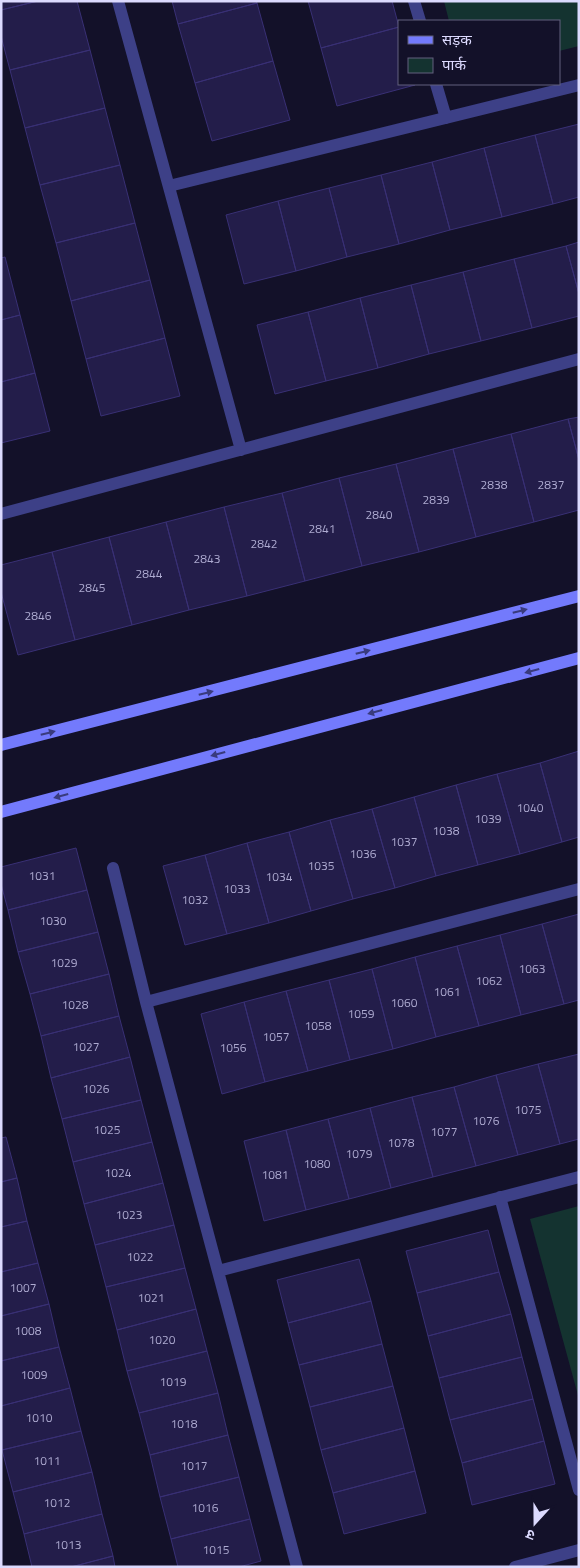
<svg xmlns="http://www.w3.org/2000/svg" width="580" height="1568" font-family="'Titillium Web','Noto Sans Devanagari',sans-serif">
  <rect width="100%" height="100%" fill="#131129"/>
  <path fill="#143330" d="M 444,1 L 579,1 L 579,46 L 559,51 L 559,21 L 449,21 Z
    M 579,1206 L 579,1399 L 530,1219 Z"/>
  <path fill="#231d4a" stroke="#393075" d="M 1,1 L 38,1 L 1,10 Z
    M 38,1 L 77,1 L 90,50 L 10,70 L 1,36 L 1,10 Z
    M 172,1 L 256,1 L 257,3 L 178,24 Z
    M 308,1 L 392,1 L 399,27 L 321,48 Z
    M 257,3 L 273,61 L 195,83 L 178,24 Z
    M 399,27 L 399,84 L 415,85 L 337,106 L 321,48 Z
    M 90,50 L 105,108 L 25,128 L 10,70 Z
    M 273,61 L 290,120 L 212,141 L 195,83 Z
    M 105,108 L 120,165 L 40,185 L 25,128 Z
    M 579,124 L 579,197 L 553,204 L 535,135 Z
    M 535,135 L 553,204 L 502,217 L 484,148 Z
    M 484,148 L 502,217 L 450,230 L 432,162 Z
    M 432,162 L 450,230 L 399,244 L 381,175 Z
    M 120,165 L 135,223 L 56,243 L 40,185 Z
    M 381,175 L 399,244 L 347,257 L 329,188 Z
    M 329,188 L 347,257 L 296,271 L 278,201 Z
    M 278,201 L 296,271 L 244,284 L 226,215 Z
    M 135,223 L 150,280 L 71,301 L 56,243 Z
    M 579,242 L 579,294 L 566,246 Z
    M 566,246 L 579,294 L 579,316 L 532,328 L 514,259 Z
    M 5,257 L 20,315 L 1,320 L 1,258 Z
    M 514,259 L 532,328 L 481,341 L 463,272 Z
    M 463,272 L 481,341 L 429,354 L 411,285 Z
    M 150,280 L 165,338 L 86,359 L 71,301 Z
    M 411,285 L 429,354 L 378,368 L 360,298 Z
    M 360,298 L 378,368 L 326,381 L 308,312 Z
    M 308,312 L 326,381 L 275,394 L 257,325 Z
    M 20,315 L 35,373 L 1,382 L 1,320 Z
    M 165,338 L 180,396 L 101,416 L 86,359 Z
    M 35,373 L 50,431 L 1,443 L 1,382 Z
    M 579,417 L 579,460 L 568,419 Z
    M 568,419 L 579,460 L 579,510 L 534,522 L 511,434 Z
    M 511,434 L 534,522 L 476,537 L 453,449 Z
    M 453,449 L 476,537 L 419,552 L 396,464 Z
    M 396,464 L 419,552 L 362,566 L 339,478 Z
    M 339,478 L 362,566 L 305,581 L 282,493 Z
    M 282,493 L 305,581 L 247,596 L 224,507 Z
    M 224,507 L 247,596 L 189,610 L 166,522 Z
    M 166,522 L 189,610 L 132,625 L 109,537 Z
    M 109,537 L 132,625 L 75,640 L 52,552 Z
    M 52,552 L 75,640 L 18,655 L 1,592 L 1,565 Z
    M 579,751 L 579,837 L 562,842 L 540,763 Z
    M 540,763 L 562,842 L 520,854 L 497,774 Z
    M 497,774 L 520,854 L 478,865 L 456,785 Z
    M 456,785 L 478,865 L 436,876 L 414,797 Z
    M 414,797 L 436,876 L 395,888 L 372,809 Z
    M 372,809 L 395,888 L 353,899 L 330,820 Z
    M 330,820 L 353,899 L 311,911 L 289,832 Z
    M 289,832 L 311,911 L 269,923 L 247,843 Z
    M 247,843 L 269,923 L 227,934 L 205,855 Z
    M 76,848 L 87,890 L 8,910 L 1,884 L 1,867 Z
    M 205,855 L 227,934 L 185,945 L 163,866 Z
    M 87,890 L 98,932 L 18,952 L 8,910 Z
    M 579,914 L 579,1000 L 564,1004 L 542,924 Z
    M 542,924 L 564,1004 L 521,1015 L 500,935 Z
    M 98,932 L 109,974 L 30,994 L 18,952 Z
    M 500,935 L 521,1015 L 479,1026 L 457,946 Z
    M 457,946 L 479,1026 L 436,1037 L 415,957 Z
    M 415,957 L 436,1037 L 393,1049 L 372,969 Z
    M 372,969 L 393,1049 L 350,1060 L 329,980 Z
    M 109,974 L 119,1016 L 41,1036 L 30,994 Z
    M 329,980 L 350,1060 L 308,1071 L 286,991 Z
    M 286,991 L 308,1071 L 265,1082 L 244,1002 Z
    M 244,1002 L 265,1082 L 222,1094 L 201,1014 Z
    M 119,1016 L 130,1057 L 51,1078 L 41,1036 Z
    M 579,1054 L 579,1139 L 560,1144 L 538,1064 Z
    M 130,1057 L 141,1100 L 62,1119 L 51,1078 Z
    M 538,1064 L 560,1144 L 518,1155 L 496,1075 Z
    M 496,1075 L 518,1155 L 476,1166 L 454,1087 Z
    M 454,1087 L 476,1166 L 433,1177 L 412,1097 Z
    M 412,1097 L 433,1177 L 391,1188 L 370,1108 Z
    M 141,1100 L 152,1142 L 73,1162 L 62,1119 Z
    M 370,1108 L 391,1188 L 349,1199 L 328,1119 Z
    M 328,1119 L 349,1199 L 306,1210 L 286,1130 Z
    M 286,1130 L 306,1210 L 264,1221 L 244,1141 Z
    M 6,1137 L 17,1178 L 1,1182 L 1,1138 Z
    M 152,1142 L 163,1183 L 84,1204 L 73,1162 Z
    M 17,1178 L 27,1221 L 1,1227 L 1,1182 Z
    M 163,1183 L 174,1225 L 95,1245 L 84,1204 Z
    M 27,1221 L 38,1263 L 1,1272 L 1,1227 Z
    M 174,1225 L 185,1268 L 106,1287 L 95,1245 Z
    M 488,1230 L 499,1272 L 417,1293 L 406,1251 Z
    M 359,1259 L 371,1301 L 288,1323 L 277,1280 Z
    M 38,1263 L 49,1304 L 1,1316 L 1,1272 Z
    M 185,1268 L 196,1309 L 117,1330 L 106,1287 Z
    M 499,1272 L 511,1314 L 428,1336 L 417,1293 Z
    M 371,1301 L 382,1344 L 299,1365 L 288,1323 Z
    M 49,1304 L 59,1347 L 1,1361 L 1,1316 Z
    M 196,1309 L 207,1351 L 127,1371 L 117,1330 Z
    M 511,1314 L 522,1357 L 439,1378 L 428,1336 Z
    M 382,1344 L 393,1386 L 310,1407 L 299,1365 Z
    M 59,1347 L 70,1388 L 1,1406 L 1,1361 Z
    M 207,1351 L 218,1393 L 139,1413 L 127,1371 Z
    M 522,1357 L 533,1399 L 450,1420 L 439,1378 Z
    M 393,1386 L 404,1428 L 321,1450 L 310,1407 Z
    M 70,1388 L 81,1431 L 2,1450 L 1,1406 Z
    M 218,1393 L 228,1435 L 150,1455 L 139,1413 Z
    M 533,1399 L 544,1441 L 462,1463 L 450,1420 Z
    M 404,1428 L 415,1471 L 333,1493 L 321,1450 Z
    M 81,1431 L 92,1472 L 13,1492 L 2,1450 Z
    M 228,1435 L 239,1477 L 160,1497 L 150,1455 Z
    M 544,1441 L 555,1484 L 472,1505 L 462,1463 Z
    M 415,1471 L 426,1513 L 344,1534 L 333,1493 Z
    M 92,1472 L 102,1514 L 24,1534 L 13,1492 Z
    M 239,1477 L 250,1519 L 171,1539 L 160,1497 Z
    M 102,1514 L 113,1556 L 71,1567 L 32,1567 L 24,1534 Z
    M 250,1519 L 261,1561 L 239,1567 L 178,1567 L 171,1539 Z
    M 113,1556 L 115,1567 L 71,1567 Z"/>
  <g fill="none" stroke-linecap="round" stroke-linejoin="round">
    <path stroke="#3d4087" stroke-width="12" d="M 118,1 L 241,450
      M 414,1 L 420,21
      M 436,84 L 446,118
      M 169,186 L 579,85
      M 1,514 L 579,359
      M 113,868 L 146,1002 L 297,1567
      M 146,1002 L 579,889
      M 500,1197 L 579,1490
      M 218,1271 L 579,1177
      M 515,1567 L 579,1550"/>
    <path stroke="#737afc" stroke-width="12" d="M 1,745 L 579,596
      M 1,812 L 579,658"/>
  </g>
  <defs><path id="oneway-solid" d="M-6-.8H1V-3.2L6.5 0L1 3.2V.8H-6Z" transform="scale(1.25)"/></defs>
  <g fill="#393b7d">
    <use href="#oneway-solid" transform="translate(520 611) rotate(-14)"/>
    <use href="#oneway-solid" transform="translate(363 652) rotate(-14)"/>
    <use href="#oneway-solid" transform="translate(532 671) rotate(165)"/>
    <use href="#oneway-solid" transform="translate(206 693) rotate(-14)"/>
    <use href="#oneway-solid" transform="translate(375 712) rotate(165)"/>
    <use href="#oneway-solid" transform="translate(48 733) rotate(-14)"/>
    <use href="#oneway-solid" transform="translate(218 754) rotate(165)"/>
    <use href="#oneway-solid" transform="translate(61 796) rotate(165)"/>
  </g>
  <g text-anchor="middle" stroke-width="4" stroke-linejoin="round" paint-order="stroke">
    <g font-size="12" fill="#aeabd1">
      <text x="494" y="489">2838</text>
      <text x="551" y="489">2837</text>
      <text x="436" y="504">2839</text>
      <text x="379" y="519">2840</text>
      <text x="322" y="533">2841</text>
      <text x="264" y="548">2842</text>
      <text x="207" y="563">2843</text>
      <text x="149" y="578">2844</text>
      <text x="92" y="592">2845</text>
      <text x="38" y="620">2846</text>
      <text x="530" y="812">1040</text>
      <text x="488" y="823">1039</text>
      <text x="446" y="835">1038</text>
      <text x="404" y="846">1037</text>
      <text x="363" y="858">1036</text>
      <text x="321" y="870">1035</text>
      <text x="42" y="880">1031</text>
      <text x="279" y="881">1034</text>
      <text x="237" y="893">1033</text>
      <text x="195" y="904">1032</text>
      <text x="53" y="925">1030</text>
      <text x="64" y="967">1029</text>
      <text x="532" y="973">1063</text>
      <text x="489" y="985">1062</text>
      <text x="447" y="996">1061</text>
      <text x="404" y="1007">1060</text>
      <text x="75" y="1009">1028</text>
      <text x="361" y="1018">1059</text>
      <text x="318" y="1030">1058</text>
      <text x="276" y="1041">1057</text>
      <text x="86" y="1051">1027</text>
      <text x="233" y="1052">1056</text>
      <text x="96" y="1093">1026</text>
      <text x="528" y="1114">1075</text>
      <text x="486" y="1125">1076</text>
      <text x="107" y="1134">1025</text>
      <text x="444" y="1136">1077</text>
      <text x="401" y="1147">1078</text>
      <text x="359" y="1158">1079</text>
      <text x="317" y="1168">1080</text>
      <text x="118" y="1177">1024</text>
      <text x="275" y="1179">1081</text>
      <text x="129" y="1219">1023</text>
      <text x="140" y="1261">1022</text>
      <text x="23" y="1292">1007</text>
      <text x="151" y="1302">1021</text>
      <text x="28" y="1335">1008</text>
      <text x="162" y="1344">1020</text>
      <text x="34" y="1379">1009</text>
      <text x="173" y="1386">1019</text>
      <text x="39" y="1422">1010</text>
      <text x="184" y="1428">1018</text>
      <text x="47" y="1465">1011</text>
      <text x="194" y="1470">1017</text>
      <text x="57" y="1507">1012</text>
      <text x="205" y="1512">1016</text>
      <text x="68" y="1549">1013</text>
      <text x="216" y="1554">1015</text>
    </g>
  </g>
  <rect width="580" height="1568" fill="none" stroke="#dcdafe" stroke-width="5"/>
  <rect x="398" y="20" width="162" height="65" fill="#131129" stroke="#63617e"/>
  <rect x="408" y="36" width="25" height="8" fill="#737afc" stroke="#63617e"/>
  <text x="442" y="45" font-size="15" fill="#dcdafe">सड़क</text>
  <rect x="408" y="58" width="25" height="15" fill="#143330" stroke="#63617e"/>
  <text x="442" y="70" font-size="15" fill="#dcdafe">पार्क</text>
  <g transform="translate(535 1523) rotate(201)" stroke="#131129" stroke-width="4" paint-order="stroke">
  <path d="M0-4L9 19L0 12L-9 19Z" fill="#dcdafe"/>
  <text y="-8" font-size="14" font-weight="bold" text-anchor="middle" fill="#dcdafe">उ</text>
  </g>
</svg>
